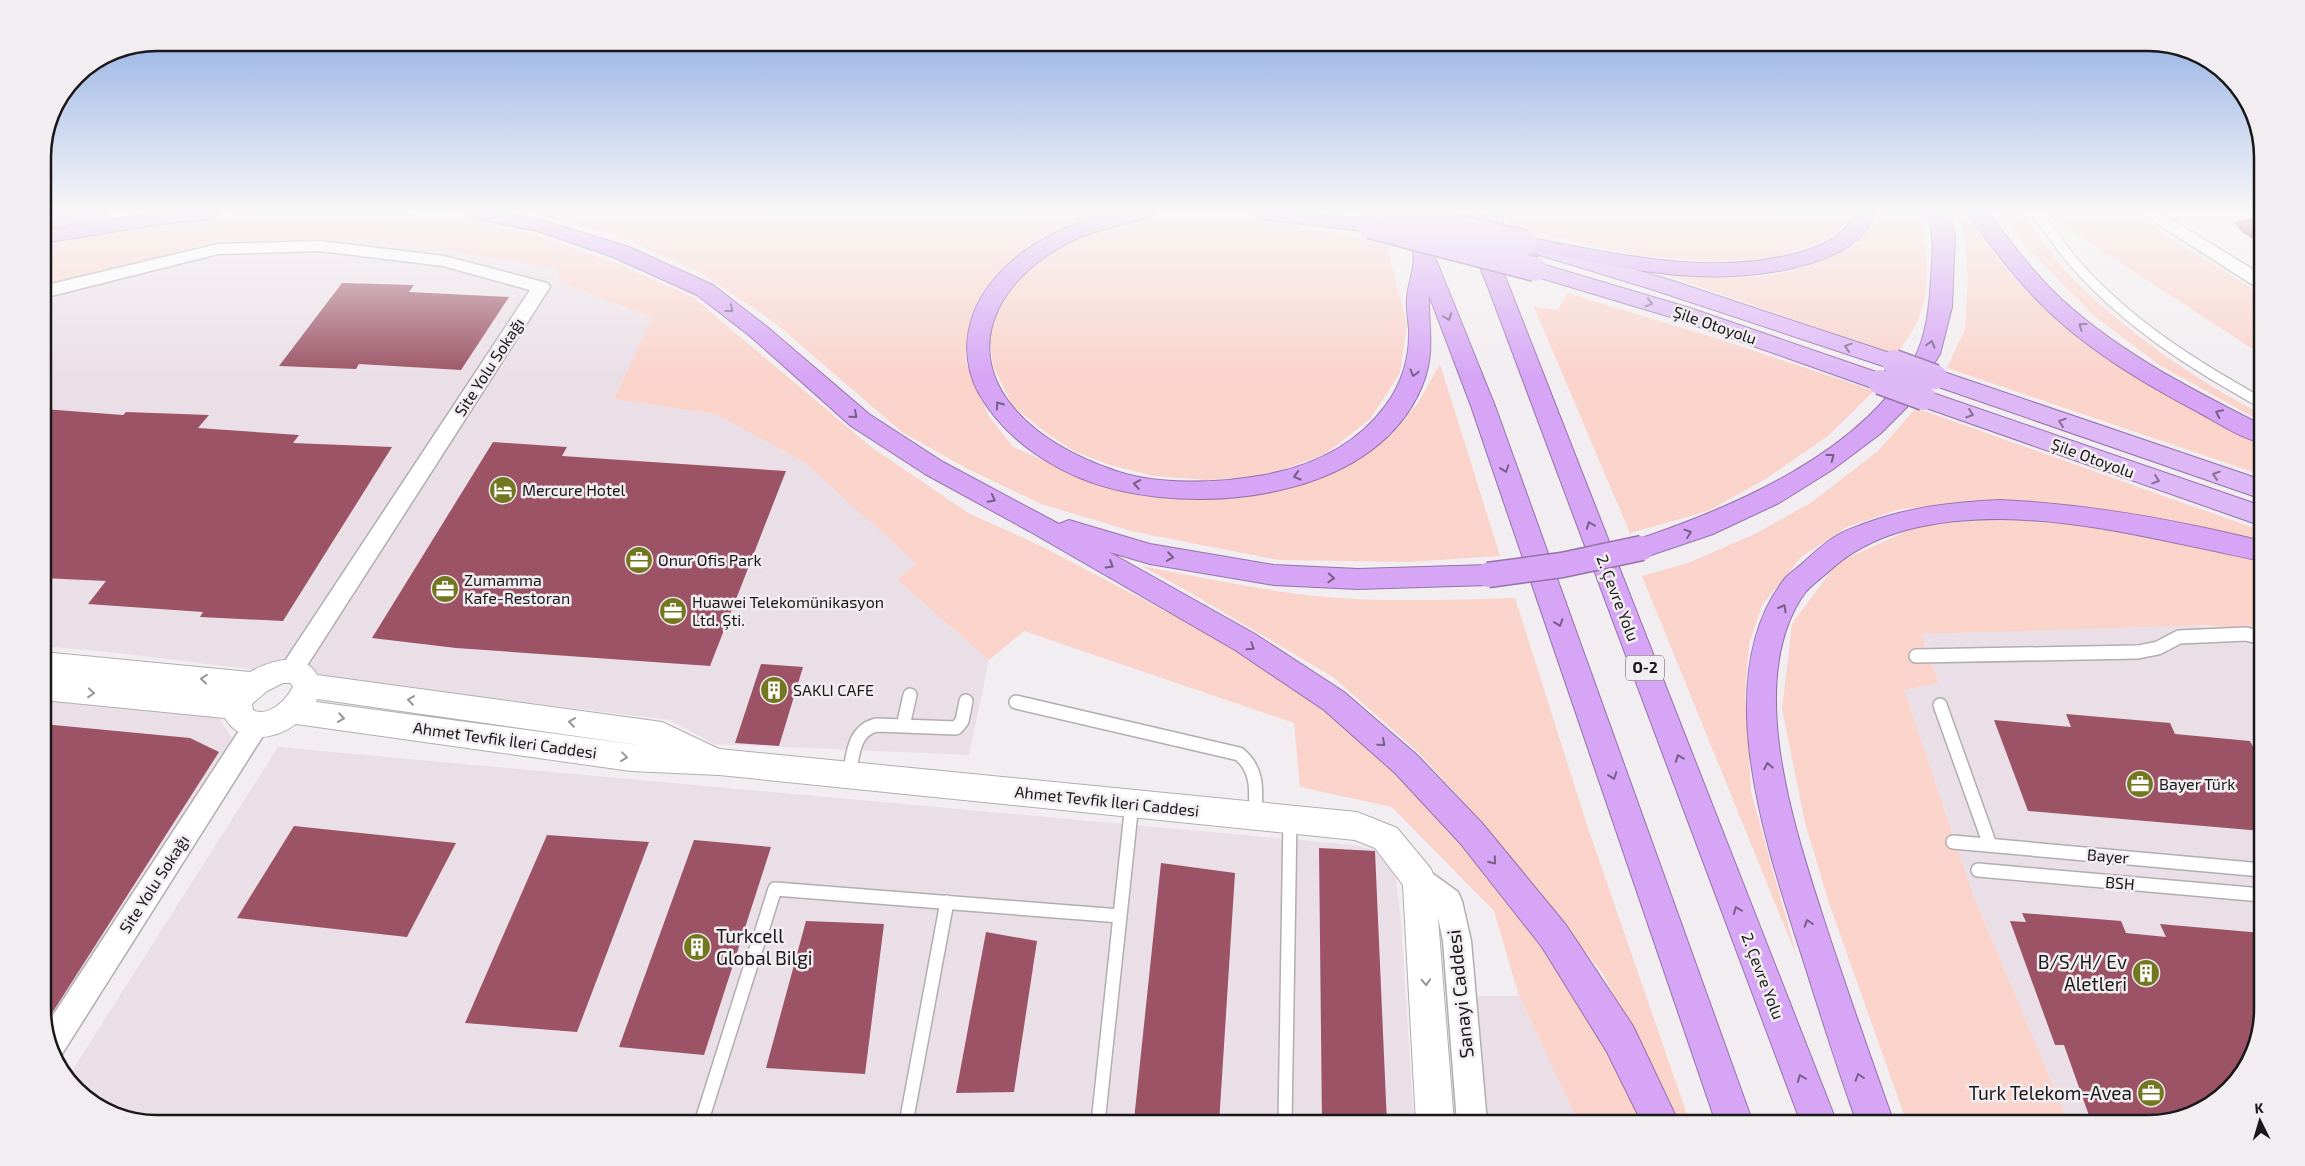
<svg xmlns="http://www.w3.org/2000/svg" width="2305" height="1166" font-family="'Exo 2',sans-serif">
  <rect width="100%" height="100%" fill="#f2edf0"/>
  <path fill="#ebdfe7" d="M 244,234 L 362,236 L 556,269 L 560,283 L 652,318 L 615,399 L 715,414 L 804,462 L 917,563 L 897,580 L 989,660 L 969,755 L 714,744 L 670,720 L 109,652 L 43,646 L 43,288 Z
    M 2179,625 L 2244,629 L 2262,669 L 2262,1008 L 2251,1059 L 2211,1104 L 2148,1123 L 2069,1123 L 1974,897 L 1904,690 L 1939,683 L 1921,634 Z
    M 43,700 L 218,716 L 233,740 L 50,1036 L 43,1016 Z
    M 278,747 L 1354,845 L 1379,851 L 1396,878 L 1401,923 L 1414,1123 L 158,1123 L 107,1112 L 68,1077 Z
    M 1468,996 L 1519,996 L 1579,1123 L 1479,1123 Z"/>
  <path fill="#fad3cb" d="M 277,213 L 374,213 L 463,219 L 530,234 L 621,265 L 694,298 L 871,447 L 970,514 L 1039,545 L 1222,641 L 1320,705 L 1418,795 L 1537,933 L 1608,1046 L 1644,1123 L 1579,1123 L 1519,996 L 1494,911 L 1392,807 L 1300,787 L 1294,723 L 1024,631 L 989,660 L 897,580 L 916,563 L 804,462 L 715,414 L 614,399 L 652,318 L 559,282 L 556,269 L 362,236 L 244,234 L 43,288 L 43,243 L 237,215 Z
    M 531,213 L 1111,213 L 1050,234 L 1005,267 L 970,319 L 965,360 L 988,415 L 1013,447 L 1075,475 L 1139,494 L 1226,499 L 1305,484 L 1354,462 L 1393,433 L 1418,403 L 1440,364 L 1500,556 L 1409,562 L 1279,560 L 1135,532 L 1041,504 L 966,468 L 902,432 L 774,322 L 701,273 L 616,235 Z
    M 1506,213 L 1854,213 L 1854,216 L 1828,239 L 1778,257 L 1716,262 L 1635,255 L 1509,227 Z
    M 1882,213 L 1917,213 C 1929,242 1930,285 1920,314 C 1916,328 1904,342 1897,355 L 1655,271 C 1720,277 1780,287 1840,251 C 1847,247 1856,243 1862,237 C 1869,230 1875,221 1882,213 Z
    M 1955,213 L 1968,213 C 1984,237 2000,264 2019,284 C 2088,355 2176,401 2262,444 L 2262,475 L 1947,368 L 1965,329 L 1968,278 L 1964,235 Z
    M 2001,213 L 2022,213 C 2039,236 2056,262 2076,282 C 2129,333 2197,382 2262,414 L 2262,422 L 2161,366 L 2093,315 L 2028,248 Z
    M 2044,213 L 2131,213 L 2262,295 L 2262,355 Z
    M 1174,216 L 1244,216 L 1352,237 L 1387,246 L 1407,325 L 1400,373 L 1370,419 L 1324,455 L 1266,475 L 1207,480 L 1154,476 L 1110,465 L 1074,451 L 1048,434 L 1013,406 L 993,366 L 989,333 L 1004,296 L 1027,268 L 1062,244 L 1113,226 Z
    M 1567,293 L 1716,338 L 1874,391 L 1828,436 L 1764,480 L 1708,511 L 1630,533 L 1534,307 L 1558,310 Z
    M 1916,408 L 2262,531 L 2262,545 L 2104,511 L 1979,502 L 1900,509 L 1847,527 L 1801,557 L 1762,605 L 1749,644 L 1745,695 L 1751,792 L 1797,957 L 1642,576 L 1688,563 L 1757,533 L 1812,502 L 1878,451 Z
    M 2020,518 L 2121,527 L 2262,558 L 2262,632 L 2206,625 L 1921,634 L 1939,683 L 1904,690 L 1974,897 L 2069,1123 L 1907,1123 L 1829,903 L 1805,823 L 1782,709 L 1792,624 L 1837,563 L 1922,524 Z
    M 1142,566 C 1196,577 1251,588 1306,595 C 1375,603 1445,600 1515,598 L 1588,828 L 1690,1123 L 1678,1123 L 1603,974 L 1484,824 L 1418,752 L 1333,677 L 1191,593 Z"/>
  <path fill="#9b5365" d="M 2249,218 L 2262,219 L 2262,244 L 2243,233 L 2233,222 Z
    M 342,283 L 414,285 L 409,292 L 509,297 L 461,370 L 359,364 L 356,369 L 279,366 Z
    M 43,409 L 123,415 L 126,412 L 209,415 L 198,428 L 299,435 L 293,443 L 392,447 L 283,621 L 200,617 L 203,612 L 88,604 L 106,581 L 43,578 Z
    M 493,442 L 567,447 L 562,456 L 786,471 L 710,666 L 456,648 L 372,638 Z
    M 761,664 L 803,667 L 779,746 L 735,743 Z
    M 2066,714 L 2170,723 L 2175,734 L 2250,741 L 2262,764 L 2262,831 L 2028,811 L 1994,720 L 2071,727 Z
    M 43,724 L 190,738 L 219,752 L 45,1024 L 43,1016 Z
    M 294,826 L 456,843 L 407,937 L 237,918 Z
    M 547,835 L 649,842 L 577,1032 L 465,1023 Z
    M 694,840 L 771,847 L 704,1055 L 619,1047 Z
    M 1319,848 L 1375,851 L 1387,1124 L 1322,1124 Z
    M 1161,863 L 1235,873 L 1219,1124 L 1160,1124 L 1134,1120 Z
    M 2022,913 L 2121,921 L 2126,933 L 2166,937 L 2160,924 L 2262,933 L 2262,1008 L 2251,1059 L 2211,1104 L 2148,1124 L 2092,1124 L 2064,1045 L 2055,1045 L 2010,921 L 2026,922 Z
    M 806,921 L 884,924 L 865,1074 L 766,1068 Z
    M 986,932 L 1037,941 L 1014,1092 L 956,1093 Z"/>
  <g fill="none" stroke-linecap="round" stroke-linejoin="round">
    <g stroke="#b2adb0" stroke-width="12">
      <path id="service-far1" d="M 2037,213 C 2050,231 2063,251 2079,268 C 2130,325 2195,366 2262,403"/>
    </g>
    <g stroke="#b2adb0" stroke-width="16">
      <path id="service" d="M 1916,656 L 2138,652 L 2158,648 L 2179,637 L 2246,634 L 2262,638
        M 1016,702 L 1239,754 C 1259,770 1256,792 1255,816
        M 1940,705 L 1990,845
        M 903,726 L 910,695
        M 849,775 C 853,755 853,731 876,725 L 956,728 L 962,721 L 966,701
        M 1953,842 L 2262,870
        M 1978,870 L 2262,895
        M 701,1123 L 775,889 L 1120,916
        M 906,1123 L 947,902
        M 1098,1123 L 1132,803
        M 1285,1123 L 1290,819"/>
    </g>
    <g stroke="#b2adb0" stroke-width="3">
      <path id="minor" d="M 2141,213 L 2161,213 L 2262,275 L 2262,288 L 2256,287 Z
        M 320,241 L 444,256 L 547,283 L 550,287 L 299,678 L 291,681 L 283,678 L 279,671 L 283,664 L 530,290 L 443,266 L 320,251 L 218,254 L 43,298 L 43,286 L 218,244 Z
        M 257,714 L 266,717 L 269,724 L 266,731 L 62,1054 L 57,1057 L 46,1026 L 248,717 Z
        M 1419,868 L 1429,871 L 1458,892 L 1462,901 L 1471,941 L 1487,1123 L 1457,1123 L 1443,941 L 1436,908 L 1409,889 L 1406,880 L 1409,871 Z"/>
    </g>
    <g stroke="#b2adb0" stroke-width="2">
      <path id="tertiary" d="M 43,652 L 250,672 C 270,661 303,650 317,675 L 662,722 L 719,749 L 1357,812 L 1397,828 L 1431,869 L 1435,880 L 1454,1123 L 1416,1123 L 1403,885 L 1375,848 L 1355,840 L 719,775 L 631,771 L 296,724 C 274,740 241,745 225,718 L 43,700 L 43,676 L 227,694 L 43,676 ZM 283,683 L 290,683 L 293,686 C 287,700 268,718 253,710 L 252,704 L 267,691 ZM 317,699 L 646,746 L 316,702 Z"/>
    </g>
    <g stroke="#9473a8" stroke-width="2">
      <path id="trunk" d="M 61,213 L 108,213 L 105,217 L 98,219 L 43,229 L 43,217 Z
        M 1541,242 L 1670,280 L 1902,357 L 1906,362 L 1902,367 L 1894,370 L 1886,367 L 1654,290 L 1533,253 L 1530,248 L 1533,243 Z
        M 1535,262 L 1690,308 L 1888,376 L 1892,382 L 1888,388 L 1880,390 L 1872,388 L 1674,318 L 1527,274 L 1524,269 L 1527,264 Z
        M 1935,369 L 2262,480 L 2262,499 L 1927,383 L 1923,377 L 1927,371 Z
        M 1924,390 L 2262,506 L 2262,526 L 1915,404 L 1912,398 L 1915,392 Z"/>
    </g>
    <g stroke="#9473a8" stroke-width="2">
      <path id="motorway" d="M 152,213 L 218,213 L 215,217 L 208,219 L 162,224 L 43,243 L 43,231 Z
        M 464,213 L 508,213 L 548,222 L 629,247 L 713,285 L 766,326 L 869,414 L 943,462 L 1059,524 L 1069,520 L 1150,544 L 1274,565 L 1358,569 L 1488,565 L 1498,568 L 1502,575 L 1498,582 L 1488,585 L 1358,589 L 1274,585 L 1150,564 L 1109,552 L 1255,634 L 1344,692 L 1417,755 L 1482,823 L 1566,925 L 1633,1026 L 1679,1123 L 1642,1123 L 1607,1052 L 1542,947 L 1460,843 L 1395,773 L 1324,710 L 1235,650 L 1029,531 L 925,474 L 851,426 L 750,336 L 697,295 L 613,257 L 537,231 L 467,217 Z
        M 1111,213 L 1155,213 L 1152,217 C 1126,224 1100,228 1074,240 C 1009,270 958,339 1012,406 C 1038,438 1080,459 1119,472 C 1159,485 1217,483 1258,476 C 1308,468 1355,447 1386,405 C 1402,383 1410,357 1409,329 C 1408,318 1406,308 1407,297 C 1408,284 1416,265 1413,253 C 1411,242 1405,230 1401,219 L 1404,215 L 1418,215 L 1495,406 L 1753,1123 L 1716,1123 L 1471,406 L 1429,295 C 1428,329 1436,352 1422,386 C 1378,493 1222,513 1122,491 C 1065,479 1007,444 978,392 C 962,361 964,326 982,296 C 1010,251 1060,226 1111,213 Z
        M 1254,213 L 1318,213 L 1369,220 L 1376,222 L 1379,226 L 1376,230 L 1369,232 L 1264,219 L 1257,217 Z
        M 1458,213 L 1479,213 L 1483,223 L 1482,213 L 1502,213 L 1508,261 L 1501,266 L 1837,1123 L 1801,1123 L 1488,287 Z
        M 1855,213 L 1876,213 C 1864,243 1837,255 1808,264 C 1715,292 1618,267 1525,249 L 1517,248 L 1514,243 L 1517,238 L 1525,237 C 1615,253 1711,278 1801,252 C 1823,246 1846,235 1855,213 Z
        M 1928,213 L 1948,213 L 1955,235 L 1952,307 L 1940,354 L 1907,407 L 1880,434 L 1832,470 L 1779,503 L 1713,534 L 1642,558 L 1633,555 L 1629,548 L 1633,541 C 1732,508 1864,453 1916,355 C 1927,333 1930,301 1931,277 C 1933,252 1934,238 1928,213 Z
        M 1968,213 L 1989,213 C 2009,240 2028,266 2052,290 C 2110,348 2189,388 2262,425 L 2262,443 C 2240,438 2218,423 2198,412 C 2141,382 2081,346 2036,299 C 2011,273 1989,244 1968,213 Z
        M 2000,500 C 2090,504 2176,520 2262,541 L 2262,561 C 2176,544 2090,520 2001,519 C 1939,519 1873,529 1827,573 C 1819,580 1810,586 1804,594 C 1745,679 1793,823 1821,911 C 1844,982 1869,1053 1894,1123 L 1857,1123 C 1836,1065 1818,1006 1799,947 C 1765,841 1708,674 1786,577 C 1792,571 1799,567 1805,561 C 1815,552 1824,543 1836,536 C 1845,530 1856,527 1866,523 C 1910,507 1954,502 2000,500 Z"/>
    </g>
    <use href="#service-far1" stroke="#fff" stroke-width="10"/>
    <use href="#service" stroke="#fff" stroke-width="13"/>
    <use href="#minor" fill="#fff" fill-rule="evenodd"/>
    <use href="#tertiary" fill="#fff" fill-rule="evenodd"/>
    <use href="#trunk" fill="#deb7f7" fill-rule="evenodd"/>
    <use href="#motorway" fill="#d6a5f5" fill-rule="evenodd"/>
    <g stroke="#9473a8" stroke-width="27" stroke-linecap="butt">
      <path id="trunk-bridge" d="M 1399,213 L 1525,243
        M 1369,226 L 1535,269
        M 1894,362 L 1935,377
        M 1880,382 L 1924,398"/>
    </g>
    <g stroke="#9473a8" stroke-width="27" stroke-linecap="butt">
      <path id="motorway-bridge" d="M 1488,575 L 1562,565 L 1642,548"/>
    </g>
    <use href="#trunk-bridge" stroke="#deb7f7" stroke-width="24"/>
    <use href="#motorway-bridge" stroke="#d6a5f5" stroke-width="24"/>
  </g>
  <defs><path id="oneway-chevron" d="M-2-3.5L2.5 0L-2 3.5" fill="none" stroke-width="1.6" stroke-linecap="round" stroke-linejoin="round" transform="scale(1.25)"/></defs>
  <g stroke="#856f93">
    <use href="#oneway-chevron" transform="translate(1649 303) rotate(17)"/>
    <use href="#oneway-chevron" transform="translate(1848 347) rotate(-162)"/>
    <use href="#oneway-chevron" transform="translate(1970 414) rotate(20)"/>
    <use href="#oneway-chevron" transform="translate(2062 422) rotate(-161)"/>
    <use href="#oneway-chevron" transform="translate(2216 475) rotate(-162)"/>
    <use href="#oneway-chevron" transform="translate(2156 480) rotate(19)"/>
  </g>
  <g stroke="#785e86">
    <use href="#oneway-chevron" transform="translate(730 309) rotate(38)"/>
    <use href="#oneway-chevron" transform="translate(1448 317) rotate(69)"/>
    <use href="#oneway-chevron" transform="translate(2082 326) rotate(-144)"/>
    <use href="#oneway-chevron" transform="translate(1931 344) rotate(-75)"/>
    <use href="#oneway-chevron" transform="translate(1414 373) rotate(105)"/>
    <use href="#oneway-chevron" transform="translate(999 405) rotate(-125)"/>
    <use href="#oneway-chevron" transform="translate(2219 413) rotate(-154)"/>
    <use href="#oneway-chevron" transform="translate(854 415) rotate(41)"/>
    <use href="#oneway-chevron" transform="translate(1831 457) rotate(-37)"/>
    <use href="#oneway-chevron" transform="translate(1505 469) rotate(71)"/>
    <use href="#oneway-chevron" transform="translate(1297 476) rotate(164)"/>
    <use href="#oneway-chevron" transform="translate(1137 484) rotate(-170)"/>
    <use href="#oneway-chevron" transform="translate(992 499) rotate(28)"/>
    <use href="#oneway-chevron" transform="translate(1590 525) rotate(-111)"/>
    <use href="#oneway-chevron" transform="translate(1688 533) rotate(-19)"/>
    <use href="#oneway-chevron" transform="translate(1170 557) rotate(9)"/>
    <use href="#oneway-chevron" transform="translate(1110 565) rotate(30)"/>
    <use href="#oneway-chevron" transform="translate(1331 578) rotate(3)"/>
    <use href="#oneway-chevron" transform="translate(1783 608) rotate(-60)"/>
    <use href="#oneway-chevron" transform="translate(1559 623) rotate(71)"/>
    <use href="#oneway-chevron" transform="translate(1251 647) rotate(33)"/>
    <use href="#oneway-chevron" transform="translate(1382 743) rotate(41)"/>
    <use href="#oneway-chevron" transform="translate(1679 758) rotate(-111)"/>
    <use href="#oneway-chevron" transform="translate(1768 766) rotate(-100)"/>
    <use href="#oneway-chevron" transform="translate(1613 776) rotate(71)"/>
    <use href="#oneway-chevron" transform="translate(1493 861) rotate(51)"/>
    <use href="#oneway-chevron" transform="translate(1737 910) rotate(-111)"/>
    <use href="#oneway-chevron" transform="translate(1808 923) rotate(-108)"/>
    <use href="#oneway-chevron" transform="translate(1859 1077) rotate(-108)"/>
    <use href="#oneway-chevron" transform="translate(1801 1078) rotate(-111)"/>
  </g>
  <g stroke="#989797">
    <use href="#oneway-chevron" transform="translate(204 679) rotate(-175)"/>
    <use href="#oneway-chevron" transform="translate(91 693) rotate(5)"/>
    <use href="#oneway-chevron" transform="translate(411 700) rotate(-172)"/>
    <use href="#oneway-chevron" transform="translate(341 718) rotate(8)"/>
    <use href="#oneway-chevron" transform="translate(572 722) rotate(-172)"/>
    <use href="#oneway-chevron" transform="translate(624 757) rotate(7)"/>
    <use href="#oneway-chevron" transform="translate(1426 982) rotate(87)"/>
  </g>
  <linearGradient id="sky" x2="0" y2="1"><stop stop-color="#87a8e2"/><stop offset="0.56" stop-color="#f9f7f8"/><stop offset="1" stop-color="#f9f7f8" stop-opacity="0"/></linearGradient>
  <rect width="2305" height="377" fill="url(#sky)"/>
  <defs>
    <g id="hotel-disc" transform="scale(1.4375)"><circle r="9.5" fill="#73771f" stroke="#f2edf0"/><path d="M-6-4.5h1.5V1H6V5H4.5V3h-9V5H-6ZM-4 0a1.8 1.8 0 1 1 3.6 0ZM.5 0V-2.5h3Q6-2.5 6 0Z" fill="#fff"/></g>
    <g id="office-disc" transform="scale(1.4375)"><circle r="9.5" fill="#73771f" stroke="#f2edf0"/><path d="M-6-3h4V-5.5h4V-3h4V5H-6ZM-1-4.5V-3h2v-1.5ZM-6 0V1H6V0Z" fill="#fff"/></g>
    <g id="building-disc" transform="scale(1.4375)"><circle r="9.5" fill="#73771f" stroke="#f2edf0"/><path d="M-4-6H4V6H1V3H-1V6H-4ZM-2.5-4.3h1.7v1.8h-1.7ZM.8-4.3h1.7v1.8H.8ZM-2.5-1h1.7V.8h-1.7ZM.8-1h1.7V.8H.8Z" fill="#fff"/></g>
  </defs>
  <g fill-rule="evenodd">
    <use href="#hotel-disc" x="503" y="490"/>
    <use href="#office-disc" x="639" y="560"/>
    <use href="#office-disc" x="445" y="589"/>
    <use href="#office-disc" x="673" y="611"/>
    <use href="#building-disc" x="774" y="690"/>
    <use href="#office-disc" x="2140" y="784"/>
    <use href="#building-disc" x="697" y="947"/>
    <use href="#building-disc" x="2146" y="973"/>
    <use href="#office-disc" x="2151" y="1093"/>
  </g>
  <g text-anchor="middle" stroke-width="5" stroke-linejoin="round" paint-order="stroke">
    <rect fill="#f2edf0" stroke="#5a5759" stroke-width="1" x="1626" y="655.5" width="38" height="25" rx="4"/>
    <g font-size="15" font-weight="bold" fill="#191718">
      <text x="1645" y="673">O-2</text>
    </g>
    <g font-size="16" fill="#191718" stroke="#f2edf0">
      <text transform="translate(1715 325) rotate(19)" y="6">Şile Otoyolu</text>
      <text transform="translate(489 367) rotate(-57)" y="6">Site Yolu Sokağı</text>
      <text transform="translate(2093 458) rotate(20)" y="6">Şile Otoyolu</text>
      <text transform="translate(1618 598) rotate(69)" y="6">2. Çevre Yolu</text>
      <text transform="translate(505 740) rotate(8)" y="6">Ahmet Tevfik İleri Caddesi</text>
      <text transform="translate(1107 801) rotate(6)" y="6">Ahmet Tevfik İleri Caddesi</text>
      <text transform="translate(2108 856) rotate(5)" y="6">Bayer</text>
      <text transform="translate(2120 883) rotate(5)" y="6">BSH</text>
      <text transform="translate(154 884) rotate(-57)" y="6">Site Yolu Sokağı</text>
      <text transform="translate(1763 976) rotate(69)" y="6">2. Çevre Yolu</text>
    </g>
    <g font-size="16" fill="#191718" stroke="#f2edf0" text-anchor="start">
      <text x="522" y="496">Mercure Hotel</text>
      <text x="658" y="566">Onur Ofis Park</text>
      <text x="464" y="586">Zumamma<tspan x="464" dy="18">Kafe-Restoran</tspan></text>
      <text x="692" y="608">Huawei Telekomünikasyon<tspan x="692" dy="18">Ltd. Şti.</tspan></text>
      <text x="793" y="696">SAKLI CAFE</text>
      <text x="2159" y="790">Bayer Türk</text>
    </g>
    <g font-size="19" fill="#191718" stroke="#f2edf0" text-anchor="end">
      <text x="716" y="943" text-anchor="start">Turkcell<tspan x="716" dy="22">Global Bilgi</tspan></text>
      <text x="2127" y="969">B/S/H/ Ev<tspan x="2127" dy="22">Aletleri</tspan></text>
      <text x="2132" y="1100">Turk Telekom-Avea</text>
    </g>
    <g font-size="19" fill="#191718" stroke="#f2edf0">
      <text transform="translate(1460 994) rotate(-96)" y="7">Sanayi Caddesi</text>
    </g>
  </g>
  <path d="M0 0H2305V1166H0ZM157 51H2148A106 106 0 0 1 2254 157V1009A106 106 0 0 1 2148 1115H157A106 106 0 0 1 51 1009V157A106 106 0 0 1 157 51Z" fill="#f2edf0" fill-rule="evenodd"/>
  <path fill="none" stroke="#191718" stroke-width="2.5" d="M157 51H2148A106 106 0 0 1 2254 157V1009A106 106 0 0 1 2148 1115H157A106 106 0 0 1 51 1009V157A106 106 0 0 1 157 51Z"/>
  <g transform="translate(2260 1121) rotate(355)" stroke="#f2edf0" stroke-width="4" paint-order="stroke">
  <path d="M0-4L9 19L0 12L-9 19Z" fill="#191718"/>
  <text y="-8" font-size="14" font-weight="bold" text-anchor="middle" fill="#191718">K</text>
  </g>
</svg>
